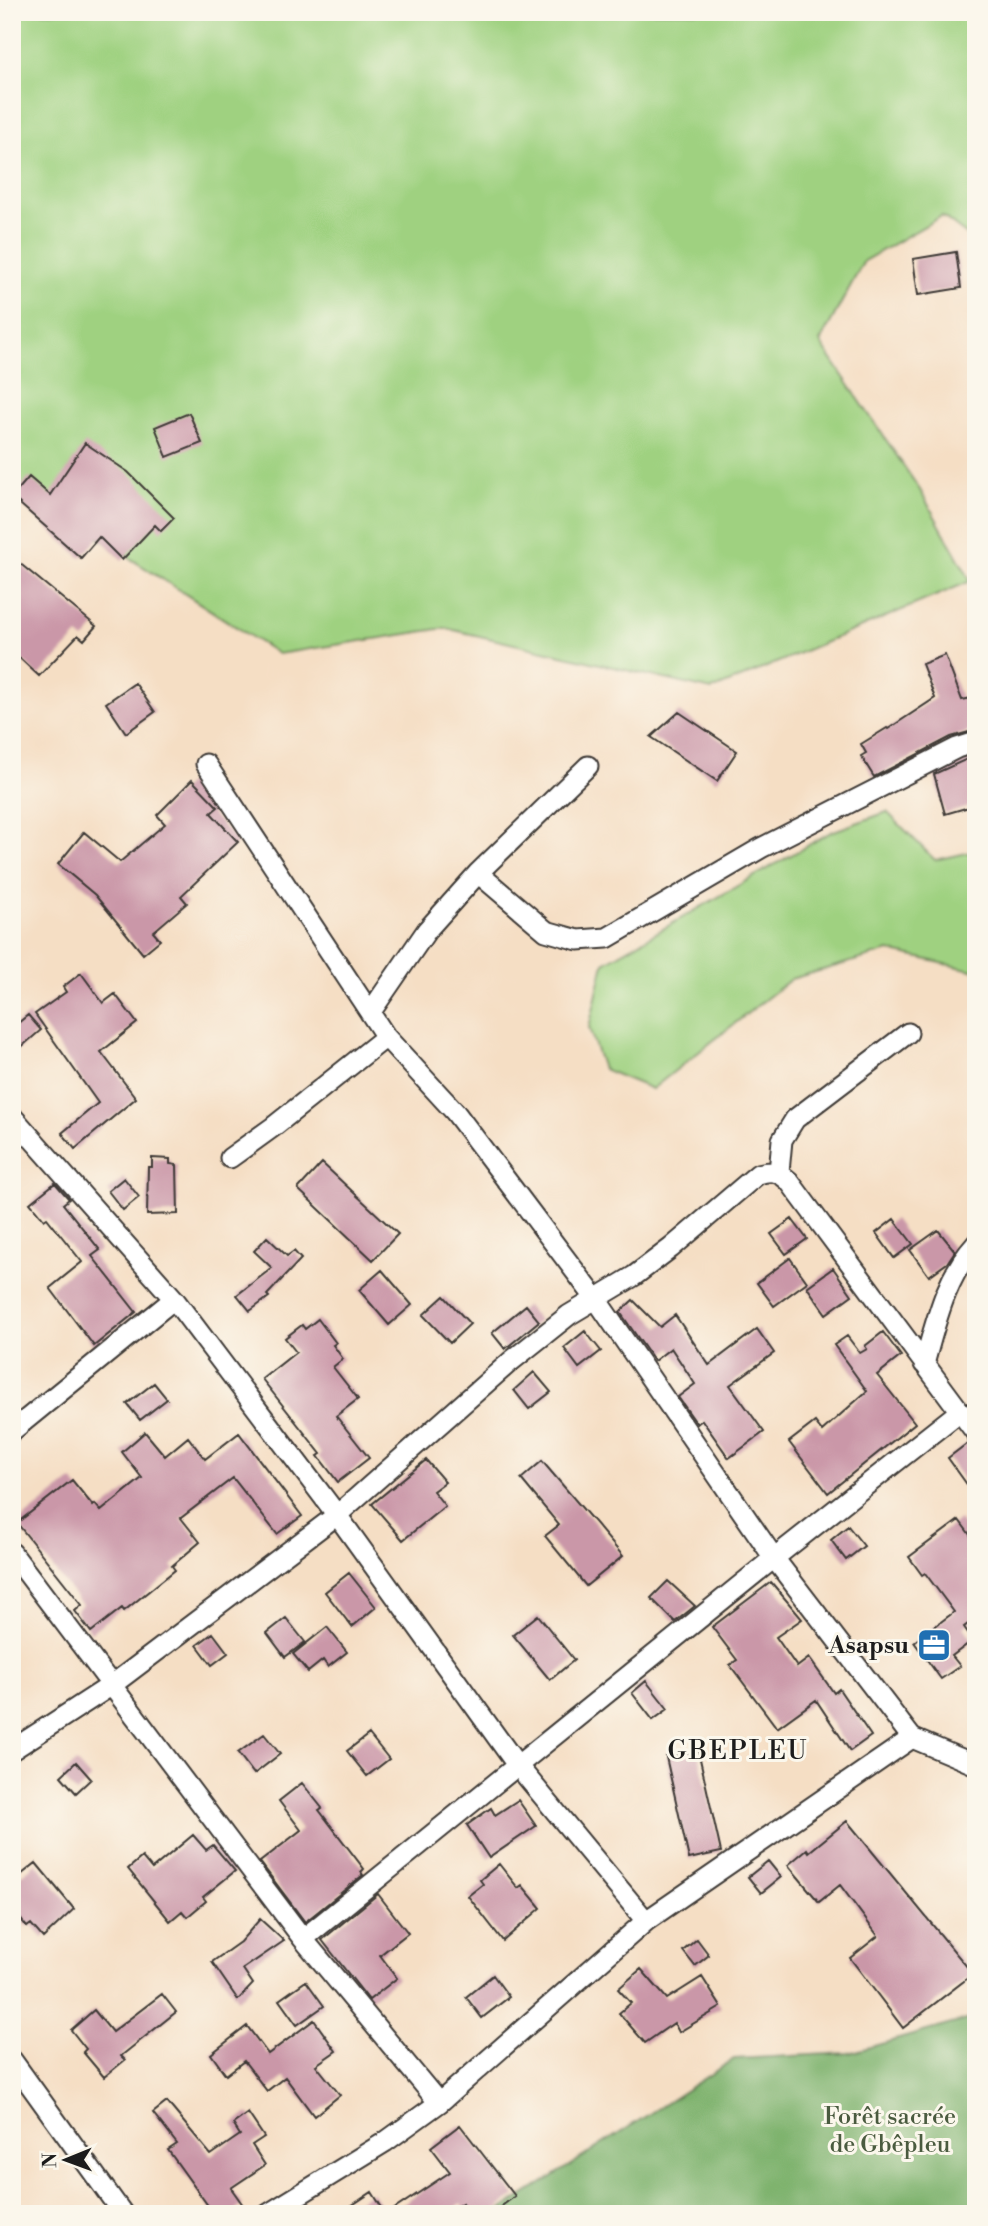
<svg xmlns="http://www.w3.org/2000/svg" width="988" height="2226" font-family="'Libre Bodoni',serif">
  <rect width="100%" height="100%" fill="#fbf7ec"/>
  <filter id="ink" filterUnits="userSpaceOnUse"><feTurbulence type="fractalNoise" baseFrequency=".0143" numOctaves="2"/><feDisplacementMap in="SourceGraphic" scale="14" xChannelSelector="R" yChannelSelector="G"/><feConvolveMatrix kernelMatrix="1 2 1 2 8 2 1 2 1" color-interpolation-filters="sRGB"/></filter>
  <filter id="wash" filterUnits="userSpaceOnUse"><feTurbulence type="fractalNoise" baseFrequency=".00686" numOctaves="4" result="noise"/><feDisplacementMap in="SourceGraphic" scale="28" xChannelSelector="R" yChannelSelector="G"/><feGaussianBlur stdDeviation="1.57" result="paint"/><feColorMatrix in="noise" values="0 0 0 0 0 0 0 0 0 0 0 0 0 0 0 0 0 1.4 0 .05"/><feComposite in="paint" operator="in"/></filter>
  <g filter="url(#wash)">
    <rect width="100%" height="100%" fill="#f5dec4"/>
    <path fill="#9fd180" stroke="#5e764e" stroke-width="2" d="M 12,12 L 976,12 L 976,229 L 967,235 L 942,216 L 864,261 L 820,342 L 920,490 L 971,581 L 712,690 L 445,628 L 278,654 L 12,482 Z
      M 887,812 L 935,860 L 976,851 L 976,971 L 889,951 L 791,979 L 652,1089 L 603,1069 L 589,1028 L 604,963 L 831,832 Z"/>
    <path fill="#7fb36e" stroke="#4e6845" stroke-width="2" d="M 976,2017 L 976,2214 L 495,2214 L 734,2059 L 849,2053 Z"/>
    <g id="blocks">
      <path fill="#ca97a8" d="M 956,252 L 961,288 L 918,295 L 913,259 Z
        M 189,413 L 202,443 L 167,457 L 155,427 Z
        M 85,443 L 128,472 L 174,518 L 161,531 L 155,525 L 122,560 L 99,537 L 81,558 L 12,497 L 29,477 L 50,495 Z
        M 12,557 L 96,626 L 84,640 L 78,635 L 39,676 L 12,651 Z
        M 945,655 L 962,700 L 976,697 L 976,730 L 951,737 L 874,777 L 861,756 L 866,753 L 861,744 L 887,728 L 888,729 L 935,698 L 922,664 Z
        M 135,683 L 155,712 L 126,733 L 106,703 Z
        M 679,712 L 737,751 L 717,781 L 651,737 Z
        M 976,755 L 976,805 L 945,814 L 934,774 Z
        M 192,780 L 218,807 L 211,813 L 238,842 L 181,896 L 187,903 L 153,932 L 160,940 L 143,954 L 95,895 L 58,864 L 84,832 L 120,862 L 165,824 L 157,815 Z
        M 81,973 L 103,1003 L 115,994 L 137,1023 L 101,1052 L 136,1098 L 75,1149 L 62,1133 L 98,1103 L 35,1014 L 66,992 L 63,987 Z
        M 28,1015 L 41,1030 L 12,1055 L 12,1028 Z
        M 152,1158 L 170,1159 L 170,1164 L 177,1165 L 178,1214 L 147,1215 L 148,1167 L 152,1167 Z
        M 322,1163 L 398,1234 L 373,1260 L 298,1189 Z
        M 124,1178 L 139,1197 L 123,1210 L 108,1191 Z
        M 55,1183 L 69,1199 L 63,1204 L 100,1250 L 92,1256 L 136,1312 L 94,1346 L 50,1288 L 82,1262 L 47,1218 L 44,1220 L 30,1203 Z
        M 792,1219 L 807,1239 L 786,1254 L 771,1234 Z
        M 894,1219 L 913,1244 L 894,1258 L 876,1233 Z
        M 938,1230 L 955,1251 L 947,1263 L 929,1276 L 910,1250 Z
        M 267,1237 L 287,1256 L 294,1251 L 301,1259 L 267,1295 L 269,1297 L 250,1311 L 237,1295 L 272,1268 L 254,1251 Z
        M 790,1258 L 807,1282 L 774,1306 L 757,1283 Z
        M 833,1268 L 852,1295 L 826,1314 L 807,1287 Z
        M 382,1270 L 412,1305 L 389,1325 L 359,1290 Z
        M 444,1296 L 470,1324 L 450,1343 L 423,1315 Z
        M 633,1300 L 660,1327 L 675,1315 L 709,1365 L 757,1329 L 774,1353 L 730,1385 L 764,1432 L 729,1458 L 702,1420 L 697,1424 L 678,1397 L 695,1384 L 671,1348 L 654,1361 L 620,1312 Z
        M 526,1305 L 539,1321 L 505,1349 L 492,1333 Z
        M 318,1319 L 336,1343 L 333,1345 L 343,1359 L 333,1367 L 358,1399 L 336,1416 L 369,1458 L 338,1482 L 318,1456 L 321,1454 L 262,1379 L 296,1352 L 285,1338 L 302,1325 L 305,1329 Z
        M 585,1331 L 601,1351 L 579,1368 L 564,1348 Z
        M 883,1332 L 901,1356 L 877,1375 L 915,1423 L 828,1493 L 789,1442 L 815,1422 L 822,1431 L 867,1391 L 834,1345 L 847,1336 L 860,1353 L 867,1349 L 865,1346 Z
        M 534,1372 L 551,1392 L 529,1409 L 514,1390 Z
        M 154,1383 L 167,1399 L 140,1420 L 127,1404 Z
        M 145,1432 L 165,1456 L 188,1437 L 205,1459 L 239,1433 L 302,1516 L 277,1534 L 233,1478 L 181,1518 L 200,1542 L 172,1566 L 175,1570 L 124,1611 L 122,1608 L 91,1632 L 75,1611 L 82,1605 L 17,1523 L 72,1480 L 93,1506 L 95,1504 L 101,1511 L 142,1478 L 122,1452 Z
        M 969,1442 L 976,1445 L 976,1497 L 948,1458 Z
        M 426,1460 L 445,1482 L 433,1491 L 445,1506 L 403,1540 L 372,1504 Z
        M 542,1461 L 623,1556 L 586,1586 L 545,1536 L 559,1525 L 521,1479 Z
        M 959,1520 L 976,1543 L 976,1618 L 964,1627 L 973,1640 L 952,1656 L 960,1666 L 941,1679 L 914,1642 L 954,1612 L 925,1573 L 922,1575 L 909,1557 Z
        M 848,1526 L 864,1546 L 846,1560 L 831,1540 Z
        M 349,1573 L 376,1607 L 352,1627 L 325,1592 Z
        M 668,1581 L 695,1606 L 675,1622 L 651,1598 Z
        M 771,1582 L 802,1619 L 776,1637 L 797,1667 L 809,1658 L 834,1693 L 839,1689 L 871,1736 L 850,1751 L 816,1700 L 777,1728 L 730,1665 L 737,1660 L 712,1627 Z
        M 538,1615 L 574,1660 L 550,1680 L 513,1635 Z
        M 286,1618 L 305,1642 L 285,1657 L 267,1633 Z
        M 327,1627 L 347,1652 L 328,1667 L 323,1660 L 308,1672 L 293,1654 Z
        M 213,1633 L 228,1653 L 212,1665 L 197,1645 Z
        M 646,1681 L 668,1709 L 653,1720 L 632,1693 Z
        M 264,1734 L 280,1754 L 254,1774 L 238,1753 Z
        M 369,1734 L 389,1759 L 367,1776 L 347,1751 Z
        M 698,1750 L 721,1852 L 689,1859 L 666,1757 Z
        M 76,1762 L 91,1779 L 76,1793 L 61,1776 Z
        M 302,1783 L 322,1808 L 319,1810 L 364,1869 L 361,1872 L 363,1875 L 305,1922 L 260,1862 L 301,1830 L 279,1801 Z
        M 518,1800 L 536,1826 L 489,1858 L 467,1825 L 491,1808 L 495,1815 Z
        M 847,1821 L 973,1974 L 903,2028 L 850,1958 L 878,1936 L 840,1885 L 819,1902 L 788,1865 L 807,1849 L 809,1852 Z
        M 193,1835 L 206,1850 L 213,1845 L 235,1871 L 203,1897 L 206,1901 L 187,1917 L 182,1911 L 170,1921 L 128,1869 L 142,1857 L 152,1869 Z
        M 768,1861 L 781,1877 L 761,1893 L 748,1877 Z
        M 36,1863 L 74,1909 L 43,1938 L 31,1924 L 27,1927 L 12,1908 L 12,1882 Z
        M 499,1864 L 518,1888 L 522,1885 L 541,1908 L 503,1941 L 468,1896 L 483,1884 L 480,1880 Z
        M 378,1894 L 408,1933 L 380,1955 L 397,1978 L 369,2000 L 322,1940 Z
        M 260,1919 L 284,1941 L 243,1969 L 253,1984 L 238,2000 L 212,1962 L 240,1942 Z
        M 697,1939 L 709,1955 L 695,1966 L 683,1951 Z
        M 641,1969 L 667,1999 L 702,1977 L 721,2007 L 679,2032 L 674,2023 L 645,2043 L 619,2013 L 631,2003 L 618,1989 Z
        M 493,1975 L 509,1997 L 482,2018 L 466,1997 Z
        M 306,1981 L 324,2006 L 297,2025 L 279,2000 Z
        M 162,1994 L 176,2012 L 121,2056 L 125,2060 L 104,2077 L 83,2052 L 86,2049 L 71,2030 L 94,2010 L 112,2032 Z
        M 314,2020 L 336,2051 L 316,2065 L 340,2095 L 314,2116 L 285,2077 L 267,2091 L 244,2061 L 226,2075 L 211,2054 L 247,2026 L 268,2054 Z
        M 167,2102 L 211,2155 L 240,2135 L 233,2124 L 248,2113 L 264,2137 L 252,2145 L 265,2165 L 231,2188 L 243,2205 L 231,2214 L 214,2214 L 168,2150 L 177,2144 L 153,2113 Z
        M 460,2125 L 515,2196 L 491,2214 L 467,2214 L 462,2203 L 446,2214 L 387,2214 L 450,2172 L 431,2147 Z
        M 372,2192 L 386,2214 L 339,2214 Z"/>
    </g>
  </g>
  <g filter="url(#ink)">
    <use href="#blocks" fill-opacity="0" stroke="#3d3935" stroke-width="2"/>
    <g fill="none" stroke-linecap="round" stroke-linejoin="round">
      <g stroke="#3d3935" stroke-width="23">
        <path id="street" d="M 206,764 L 386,1037 L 455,1112 L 596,1299 L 774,1558 L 912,1738 L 976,1765
          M 478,873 L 546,931 L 578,940 L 607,938 L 761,848 L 957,748 L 976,742
          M 370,1013 L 427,930 L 478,873 L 588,766
          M 12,1116 L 174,1299 L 337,1515 L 517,1765 L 646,1921
          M 230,1158 L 273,1127 L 386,1037
          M 779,1172 L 782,1140 L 795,1119 L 908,1033
          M 924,1364 C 936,1322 945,1278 976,1244
          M 12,1431 L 174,1299
          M 12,1553 L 303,1939 L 439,2103
          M 12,1750 L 112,1685 L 337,1515 L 510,1362 L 569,1315 L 634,1276 L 671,1248 L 758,1174 C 772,1170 778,1171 789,1181 L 976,1433
          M 303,1939 L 774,1558 L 959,1412
          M 12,2060 L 123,2214
          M 268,2214 L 385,2142 L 439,2103 L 646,1921 L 912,1738"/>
      </g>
      <use href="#street" stroke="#fff" stroke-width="19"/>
    </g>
  </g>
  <defs>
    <g id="office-square" transform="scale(1.75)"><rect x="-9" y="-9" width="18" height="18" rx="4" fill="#1f6fb2" stroke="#fbf7ec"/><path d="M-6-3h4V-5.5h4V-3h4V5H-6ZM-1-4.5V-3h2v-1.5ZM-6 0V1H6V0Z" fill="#fff"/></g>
  </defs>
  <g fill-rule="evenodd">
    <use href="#office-square" x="934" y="1645"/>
  </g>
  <g text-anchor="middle" stroke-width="6" stroke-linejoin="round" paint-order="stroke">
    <g font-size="24" font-weight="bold" fill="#1c1c1c" stroke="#fbf7ec" text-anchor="end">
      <text x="909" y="1653">Asapsu</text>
    </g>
    <g font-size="24" fill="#4a5b3f" stroke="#fbf7ec">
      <text x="890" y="2124">Forêt sacrée<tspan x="890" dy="28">de Gbêpleu</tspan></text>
    </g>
    <g font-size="26" letter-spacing="2" fill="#1c1c1c" stroke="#fbf7ec">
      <text x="738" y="1759">GBEPLEU</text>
    </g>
  </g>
  <rect width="988" height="2226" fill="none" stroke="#fbf7ec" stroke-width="42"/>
  <g transform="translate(66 2160) rotate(269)" stroke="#fbf7ec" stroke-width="5" paint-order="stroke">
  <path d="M0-5L12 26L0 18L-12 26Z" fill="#1c1c1c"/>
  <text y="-10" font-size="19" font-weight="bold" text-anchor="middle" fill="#1c1c1c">N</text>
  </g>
</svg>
